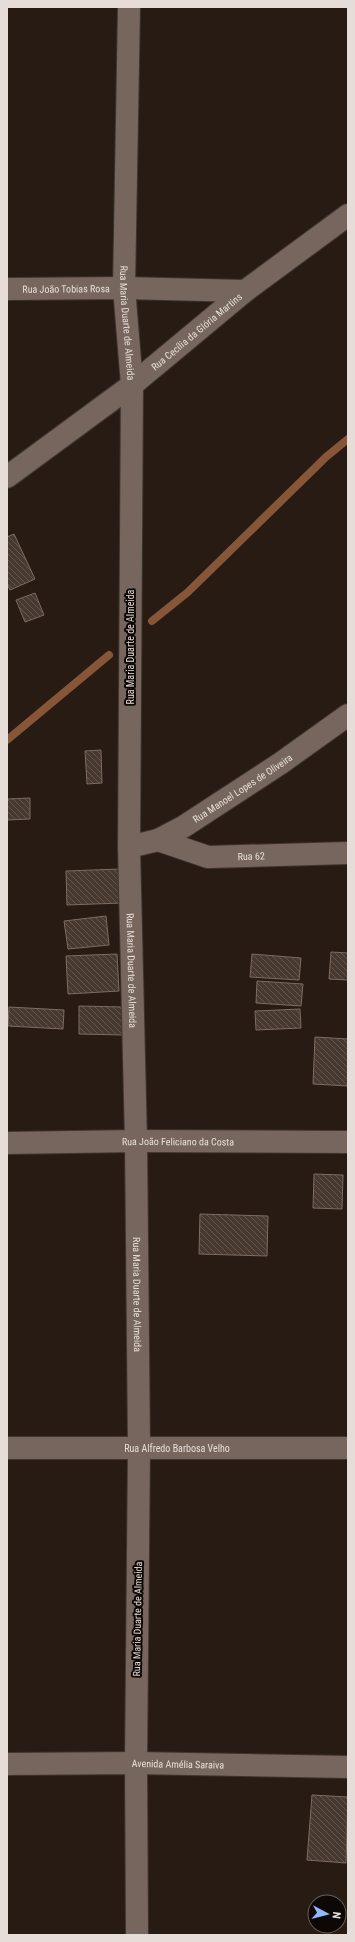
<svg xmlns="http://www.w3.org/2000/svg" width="355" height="1942" font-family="'Roboto Condensed',sans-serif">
  <defs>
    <pattern id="building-back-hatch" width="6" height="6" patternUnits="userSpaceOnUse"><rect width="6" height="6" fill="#473930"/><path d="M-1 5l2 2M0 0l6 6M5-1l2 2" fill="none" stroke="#62554d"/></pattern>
  </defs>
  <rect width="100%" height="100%" fill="#281b14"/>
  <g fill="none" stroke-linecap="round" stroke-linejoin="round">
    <path stroke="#875638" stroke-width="8" d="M 152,621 L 188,592 L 326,457 L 348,439
      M 7,740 L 109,655"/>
  </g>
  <path fill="url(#building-back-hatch)" stroke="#7c6c63" d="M 14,534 L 35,579 L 10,590 L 7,584 L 7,537 Z
    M 35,593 L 44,615 L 25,622 L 16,600 Z
    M 101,750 L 102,783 L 87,784 L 85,751 Z
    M 30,798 L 30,819 L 7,820 L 7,799 Z
    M 120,869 L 122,903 L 67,905 L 66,871 Z
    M 106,916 L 109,945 L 68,949 L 64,921 Z
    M 331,952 L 348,953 L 348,980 L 329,979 Z
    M 117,954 L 119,991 L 68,994 L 66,956 Z
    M 252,954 L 301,958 L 299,980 L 250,977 Z
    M 257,981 L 303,984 L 301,1006 L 256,1003 Z
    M 79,1006 L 123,1007 L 123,1035 L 79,1034 Z
    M 9,1007 L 64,1010 L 63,1029 L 8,1026 Z
    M 300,1009 L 301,1028 L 256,1030 L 255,1011 Z
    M 315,1037 L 348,1039 L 348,1086 L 313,1084 Z
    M 314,1174 L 343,1175 L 342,1209 L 313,1208 Z
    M 200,1214 L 268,1216 L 267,1256 L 199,1254 Z
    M 312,1795 L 348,1797 L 346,1863 L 307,1860 Z"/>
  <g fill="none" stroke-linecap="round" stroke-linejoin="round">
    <g stroke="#3f3531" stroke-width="24">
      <g id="minor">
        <path id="s1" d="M 129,7 L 124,288 L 132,385 L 129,847 L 136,1141 L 139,1447 L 136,1763 L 137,1935"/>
        <path id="s2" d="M 7,289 L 124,288 L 245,291"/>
        <path id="s3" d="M 7,477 L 132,385 L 245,291 L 348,215"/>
        <path id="s4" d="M 158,840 L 208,857 L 348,853"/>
        <path id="s5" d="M 129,847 L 158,840 L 183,827 L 281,763 L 348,715"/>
        <path id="s6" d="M 7,1143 L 136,1141 L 348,1142"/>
        <path id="s7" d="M 7,1448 L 348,1448"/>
        <path id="s8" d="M 7,1764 L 136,1763 L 348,1767"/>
      </g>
    </g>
    <use href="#minor" stroke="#76665d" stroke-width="22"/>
  </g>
  <g text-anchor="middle" stroke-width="4" stroke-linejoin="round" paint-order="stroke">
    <g font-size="10" fill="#e6ddd8" stroke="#0d0705">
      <text dy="4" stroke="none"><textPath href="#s2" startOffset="59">Rua João Tobias Rosa</textPath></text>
      <text dy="4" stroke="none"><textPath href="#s1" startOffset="316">Rua Maria Duarte de Almeida</textPath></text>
      <text dy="4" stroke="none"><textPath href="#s3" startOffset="239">Rua Cecília da Glória Martins</textPath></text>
      <text transform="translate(130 647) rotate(-90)" y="4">Rua Maria Duarte de Almeida</text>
      <text dy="4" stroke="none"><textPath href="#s5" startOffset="129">Rua Manoel Lopes de Oliveira</textPath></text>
      <text dy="4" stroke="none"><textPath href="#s4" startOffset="96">Rua 62</textPath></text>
      <text dy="4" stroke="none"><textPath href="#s1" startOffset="964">Rua Maria Duarte de Almeida</textPath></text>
      <text dy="4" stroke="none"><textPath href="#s6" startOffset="171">Rua João Feliciano da Costa</textPath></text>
      <text dy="4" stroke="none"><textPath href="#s1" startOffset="1288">Rua Maria Duarte de Almeida</textPath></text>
      <text dy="4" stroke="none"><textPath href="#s7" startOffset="170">Rua Alfredo Barbosa Velho</textPath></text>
      <text transform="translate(137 1619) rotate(-89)" y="4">Rua Maria Duarte de Almeida</text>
      <text dy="4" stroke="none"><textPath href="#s8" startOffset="171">Avenida Amélia Saraiva</textPath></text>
    </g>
  </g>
  <rect width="355" height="1942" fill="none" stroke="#e6ddd8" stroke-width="16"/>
  <g transform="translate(327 1914) rotate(97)"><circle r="19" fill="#0d0705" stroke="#645d59"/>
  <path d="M0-3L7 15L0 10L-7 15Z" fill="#91b8fd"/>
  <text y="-6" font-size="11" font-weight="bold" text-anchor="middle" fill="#e6ddd8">N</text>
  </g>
</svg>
